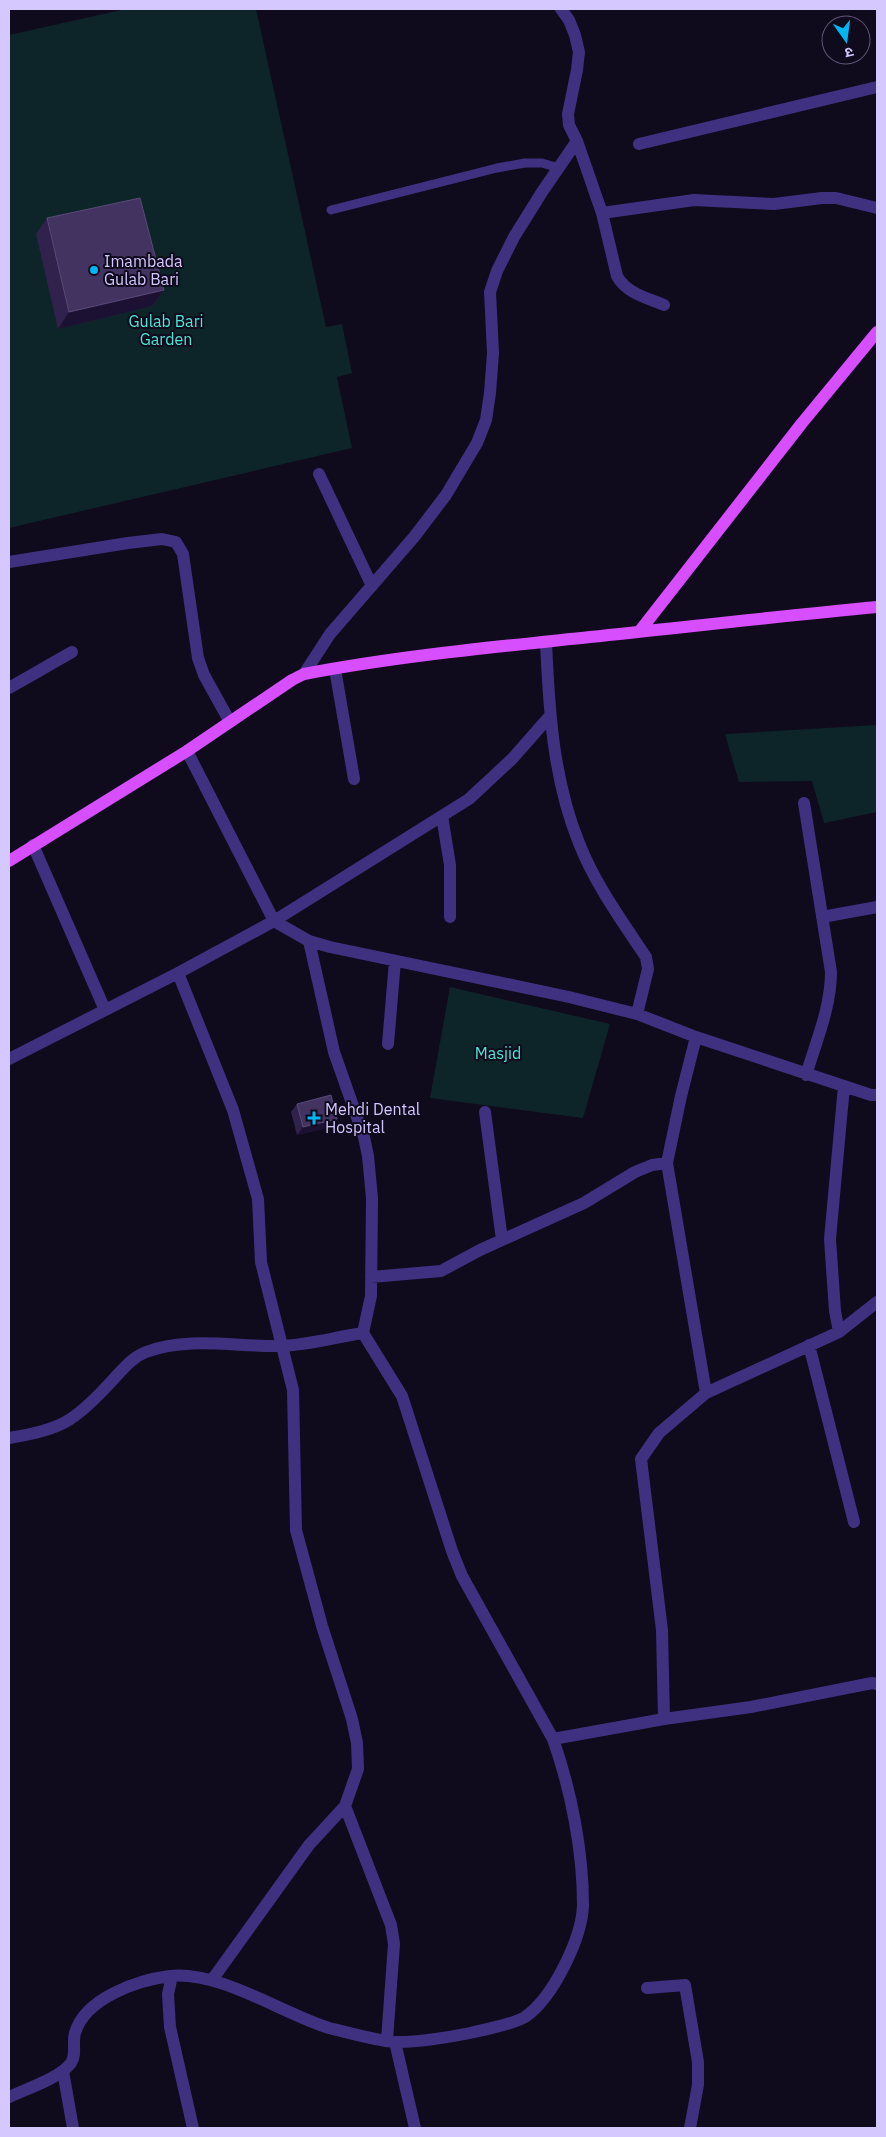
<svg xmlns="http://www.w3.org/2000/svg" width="886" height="2137" font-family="'IBM Plex Sans','Noto Sans Devanagari',sans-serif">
  <rect width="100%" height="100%" fill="#100a1d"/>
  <path fill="#0d2528" d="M 126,9 L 256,9 L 326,327 L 342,324 L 352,373 L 337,377 L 352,448 L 9,528 L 9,35 Z
    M 877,725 L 877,812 L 824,823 L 812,781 L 739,782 L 725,734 Z
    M 450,987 L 610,1024 L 583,1118 L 430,1098 Z"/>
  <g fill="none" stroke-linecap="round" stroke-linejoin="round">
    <path stroke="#403180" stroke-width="9" d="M 331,210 L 497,168 L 525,163 L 542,163 L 559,168"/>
    <path stroke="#403180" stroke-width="12" d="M 561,9 L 569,20 L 575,35 L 579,52 L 577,70 L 568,114 L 569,125 L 577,141 L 602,213 L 617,276 C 626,293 647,298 664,305
      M 639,144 L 877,87
      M 602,213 L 694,200 L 774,204 L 822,198 L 836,198 L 877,208
      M 319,474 L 372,586
      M 9,562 L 128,543 L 162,539 L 176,542 L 183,554 L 198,658 L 204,675 L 230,722
      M 546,642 C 549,710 553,779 579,843 C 595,884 622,921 646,957 L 648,969 L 637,1014
      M 335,669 L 354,779
      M 304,674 L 330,634 L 414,537 L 446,495 L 477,443 L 486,420 L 490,393 L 493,353 L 490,292 L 497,271 L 514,237 L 542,192 L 577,141
      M 9,688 L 72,652
      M 187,751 L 274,921 L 469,799 L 512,759 L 549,717
      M 804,803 L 831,972 C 831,1007 816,1042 806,1075
      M 442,816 L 450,865 L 450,917
      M 33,845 L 105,1010
      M 822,917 L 877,907
      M 178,973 L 233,1110 L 258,1199 L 261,1262 L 293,1390 L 296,1530 L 322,1626 L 352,1719 L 357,1743 L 358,1769 L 345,1806 L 309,1845 L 212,1980
      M 388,1044 L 395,961
      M 9,1059 L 178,973 L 274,921 L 309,941 L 330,947 L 569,997 L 637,1014 L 696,1037 L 871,1095 L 877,1095
      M 485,1112 L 502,1240
      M 667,1163 L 681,1096 L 696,1037
      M 371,1277 L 441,1271 L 480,1250 L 584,1203 L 635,1172 L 652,1165 L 667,1163 L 706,1393 L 659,1433 L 641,1459 L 662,1630 L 664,1719 L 553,1739
      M 839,1332 L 835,1311 L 830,1239 L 844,1086
      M 809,1345 L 854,1522
      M 706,1393 L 839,1332 L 877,1302
      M 9,1438 C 60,1430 74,1422 109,1384 C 120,1373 130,1358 146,1352 C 189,1336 236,1347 281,1346 C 308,1345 336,1337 363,1333 L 371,1296 L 372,1198 L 368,1156 L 364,1137 L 334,1052 L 309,941
      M 664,1719 L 751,1707 L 872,1683 L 877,1684
      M 345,1806 L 391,1925 L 394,1944 L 387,2040
      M 172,1976 L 168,1994 L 170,2027 L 193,2128
      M 647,1988 L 685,1985 L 698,2062 L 698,2085 L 690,2128
      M 395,2042 L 415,2128
      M 63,2071 L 73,2128
      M 9,2097 C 26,2089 60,2078 71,2063 C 77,2054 72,2043 75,2033 C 85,1998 138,1980 170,1976 C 221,1971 281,2013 329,2028 C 345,2032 379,2041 394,2042 C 413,2043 451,2037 470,2033 C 483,2030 514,2024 525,2017 C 553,1998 582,1938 583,1905 C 583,1851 571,1790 553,1739 L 462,1576 L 452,1551 L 402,1396 L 363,1333"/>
    <path stroke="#d74eff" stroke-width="12" d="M 639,632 L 802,423 L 877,332
      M 9,861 L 187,751 L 292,680 L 304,674 C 398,656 495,647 590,637 C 686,627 781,616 877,607"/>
  </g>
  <path fill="#30214d" d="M 47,218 L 164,290 L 152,306 L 58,329 L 36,234 Z
    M 297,1104 L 337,1119 L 331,1127 L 297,1135 L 291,1112 Z"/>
  <path fill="#1c1132" d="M 164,290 L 152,306 L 58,329 L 69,312 Z
    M 337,1119 L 331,1127 L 297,1135 L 303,1127 Z"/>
  <path fill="#423360" stroke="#594a79" d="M 140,198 L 164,290 L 69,312 L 47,218 Z
    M 331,1095 L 337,1119 L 303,1127 L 297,1104 Z"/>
  <g fill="#00b5f2" stroke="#100a1d" stroke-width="2">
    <circle cx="94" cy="270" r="5"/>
    <path d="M311.5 1110.5h5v5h5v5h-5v5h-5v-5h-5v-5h5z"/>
  </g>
  <g text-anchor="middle" stroke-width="4" stroke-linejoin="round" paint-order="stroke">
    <g font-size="16" fill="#d5c7ff" stroke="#100a1d" text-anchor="start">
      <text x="104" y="267">Imambada<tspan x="104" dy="18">Gulab Bari</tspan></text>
      <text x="325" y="1115">Mehdi Dental<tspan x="325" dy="18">Hospital</tspan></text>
    </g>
    <g font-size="16" fill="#4be7d7" stroke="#100a1d">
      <text x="166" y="327">Gulab Bari<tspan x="166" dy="18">Garden</tspan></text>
      <text x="498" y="1059">Masjid</text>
    </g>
  </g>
  <rect width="886" height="2137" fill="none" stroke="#d5c7ff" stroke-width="20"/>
  <g transform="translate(846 40) rotate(166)"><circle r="24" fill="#100a1d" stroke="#5f5677"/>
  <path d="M0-4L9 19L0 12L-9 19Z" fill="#00b5f2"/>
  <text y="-8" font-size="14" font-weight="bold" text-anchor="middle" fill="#d5c7ff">उ</text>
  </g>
</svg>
